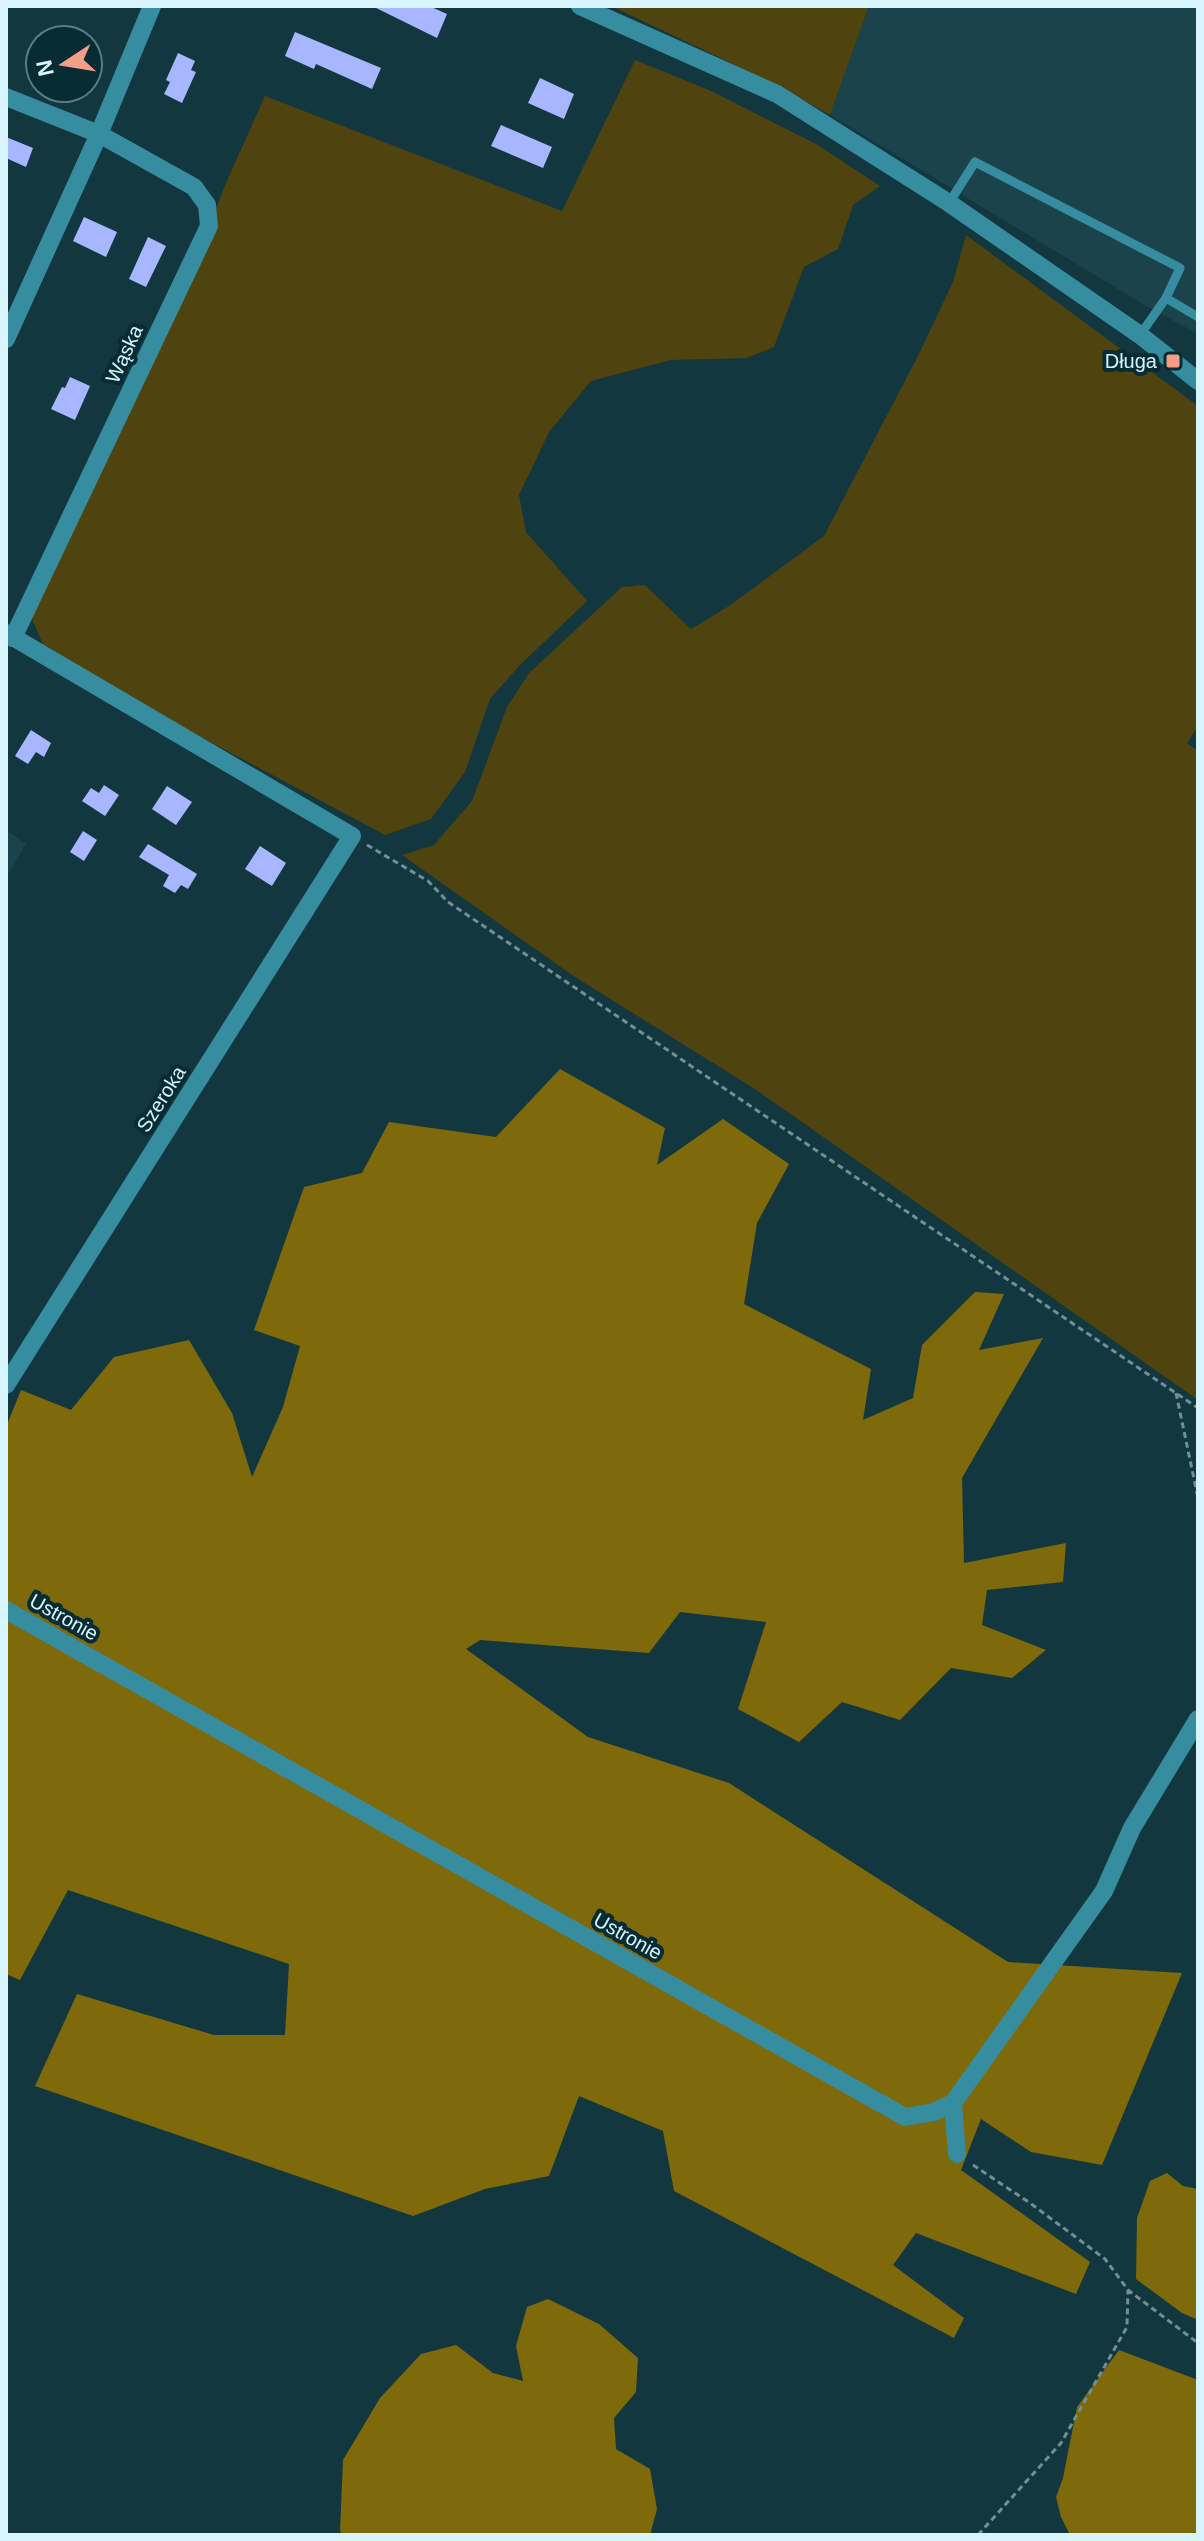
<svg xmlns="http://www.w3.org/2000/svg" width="1204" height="2541" font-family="Arial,sans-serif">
  <rect width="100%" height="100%" fill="#13373f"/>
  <path fill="#1b434c" d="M 869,6 L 1198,6 L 1198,334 L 1146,306 L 830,115 Z
    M 6,830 L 26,844 L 6,878 Z"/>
  <path fill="#4f430f" d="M 611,6 L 869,6 L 830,115 L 775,84 Z
    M 635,60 L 709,90 L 818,145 L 880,186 L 853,205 L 838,249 L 804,267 L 774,347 L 747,358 L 671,360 L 591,381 L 549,432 L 519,495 L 526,532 L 587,601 L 520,665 L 490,699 L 465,772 L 431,819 L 385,835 L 152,711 L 43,644 L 31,617 L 177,309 L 226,183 L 265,96 L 562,211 Z
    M 966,235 L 1198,406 L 1198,726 L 1187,743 L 1198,751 L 1198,1400 L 755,1089 L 575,977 L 402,855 L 434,845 L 472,801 L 507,707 L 529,673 L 622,587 L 645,585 L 691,629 L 729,606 L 824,536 L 919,354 L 953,282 Z"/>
  <path fill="#7e690b" d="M 560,1069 L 665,1128 L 657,1165 L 723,1119 L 789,1164 L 757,1223 L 744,1304 L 871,1369 L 863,1420 L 913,1398 L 922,1345 L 975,1292 L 1004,1294 L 979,1350 L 1043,1338 L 962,1478 L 964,1563 L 1066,1543 L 1063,1582 L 987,1590 L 982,1625 L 1046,1650 L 1012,1678 L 951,1668 L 900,1720 L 842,1702 L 799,1742 L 738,1709 L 766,1622 L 680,1612 L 649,1653 L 480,1640 L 466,1649 L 588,1737 L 729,1783 L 1008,1962 L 1182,1973 L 1102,2165 L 1031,2152 L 981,2119 L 961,2170 L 1090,2262 L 1076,2294 L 916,2233 L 893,2265 L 964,2318 L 954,2338 L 674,2191 L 663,2131 L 579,2096 L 549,2176 L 485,2189 L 413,2216 L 35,2086 L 77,1994 L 214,2035 L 285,2035 L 289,1964 L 68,1890 L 20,1980 L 6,1974 L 6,1427 L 21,1390 L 71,1410 L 114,1357 L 189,1340 L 232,1413 L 252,1477 L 283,1407 L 300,1346 L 254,1330 L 304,1187 L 362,1173 L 389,1122 L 496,1137 Z
    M 1167,2173 L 1183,2186 L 1198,2189 L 1198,2320 L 1182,2313 L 1136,2279 L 1137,2218 L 1150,2181 Z
    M 548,2299 L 599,2324 L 638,2358 L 636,2392 L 614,2418 L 616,2449 L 650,2469 L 657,2509 L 650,2535 L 343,2535 L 340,2531 L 343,2460 L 380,2398 L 421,2354 L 456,2345 L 493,2373 L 523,2381 L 516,2346 L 527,2307 Z
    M 1119,2350 L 1198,2380 L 1198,2535 L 1070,2535 L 1061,2517 L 1056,2497 L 1063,2478 L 1077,2407 Z"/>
  <path fill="#a8b6ff" d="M 372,6 L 429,6 L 447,14 L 437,38 Z
    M 295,32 L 381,68 L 372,89 L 316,64 L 314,69 L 285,56 Z
    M 178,53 L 195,61 L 191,70 L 196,72 L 182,103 L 164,94 L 170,82 L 166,80 Z
    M 540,78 L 574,94 L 564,119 L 528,103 Z
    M 501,125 L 552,147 L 543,168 L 491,146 Z
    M 6,137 L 33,148 L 26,167 L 6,158 Z
    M 84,217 L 117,232 L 106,257 L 73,241 Z
    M 148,237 L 166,246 L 146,287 L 129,279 Z
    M 70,377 L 90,386 L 75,420 L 51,409 L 62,387 L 65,388 Z
    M 31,730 L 51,743 L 44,757 L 36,752 L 28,764 L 15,756 Z
    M 104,785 L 119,795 L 105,816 L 82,801 L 91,788 L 99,793 Z
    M 167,786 L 192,802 L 176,825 L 152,809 Z
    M 83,831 L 97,840 L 84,861 L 70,852 Z
    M 148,844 L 197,874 L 188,889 L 181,885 L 175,893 L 163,886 L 169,875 L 139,857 Z
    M 260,846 L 286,863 L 272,886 L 245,869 Z"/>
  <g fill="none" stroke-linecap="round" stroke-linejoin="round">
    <path stroke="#6f9098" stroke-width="3" stroke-dasharray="6 4" stroke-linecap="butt" d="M 367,845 L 428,881 L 448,902 L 1198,1408
      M 1176,1393 L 1198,1498
      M 973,2165 L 1030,2203 L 1105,2259 L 1128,2290 L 1198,2343
      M 978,2535 L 1061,2443 L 1127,2327 L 1128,2290"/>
    <path stroke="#378da0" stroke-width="9" d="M 949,203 L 975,162 L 1180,268 L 1166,298
      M 1140,335 L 1166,298 L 1198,317"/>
    <path stroke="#378da0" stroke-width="18" d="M 580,6 L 777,94 L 949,203 L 1140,335 L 1198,381
      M 6,97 L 99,134 L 194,187 L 207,205 L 209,226 L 13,638
      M 6,339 L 99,134 L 152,6
      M 6,633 L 352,836 L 6,1385
      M 6,1610 L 905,2117 L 934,2112 L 953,2103 L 1104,1891 L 1132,1828 L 1198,1719
      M 953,2103 L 957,2154"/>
  </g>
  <rect fill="#f49e88" stroke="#072c34" stroke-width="3" x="1165" y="353" width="16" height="16" rx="4"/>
  <g text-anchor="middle" stroke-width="8" stroke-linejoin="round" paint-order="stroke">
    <g font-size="20" fill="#d8f5fd" stroke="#072c34">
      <text transform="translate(124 354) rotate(-65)" y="7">Wąska</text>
      <text transform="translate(161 1099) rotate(-58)" y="7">Szeroka</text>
      <text transform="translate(64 1617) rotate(29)" y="7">Ustronie</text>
      <text transform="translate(628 1936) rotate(29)" y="7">Ustronie</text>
    </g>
    <g font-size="20" fill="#d8f5fd" stroke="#072c34" text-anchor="end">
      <text x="1157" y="368">Długa</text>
    </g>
  </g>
  <rect width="1204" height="2541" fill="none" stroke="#d8f5fd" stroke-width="16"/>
  <g transform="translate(64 64) rotate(258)"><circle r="38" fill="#072c34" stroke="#5b7c84" stroke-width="2"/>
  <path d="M0-6L14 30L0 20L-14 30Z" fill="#f49e88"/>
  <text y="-12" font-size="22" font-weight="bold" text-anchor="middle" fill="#d8f5fd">N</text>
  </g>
</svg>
